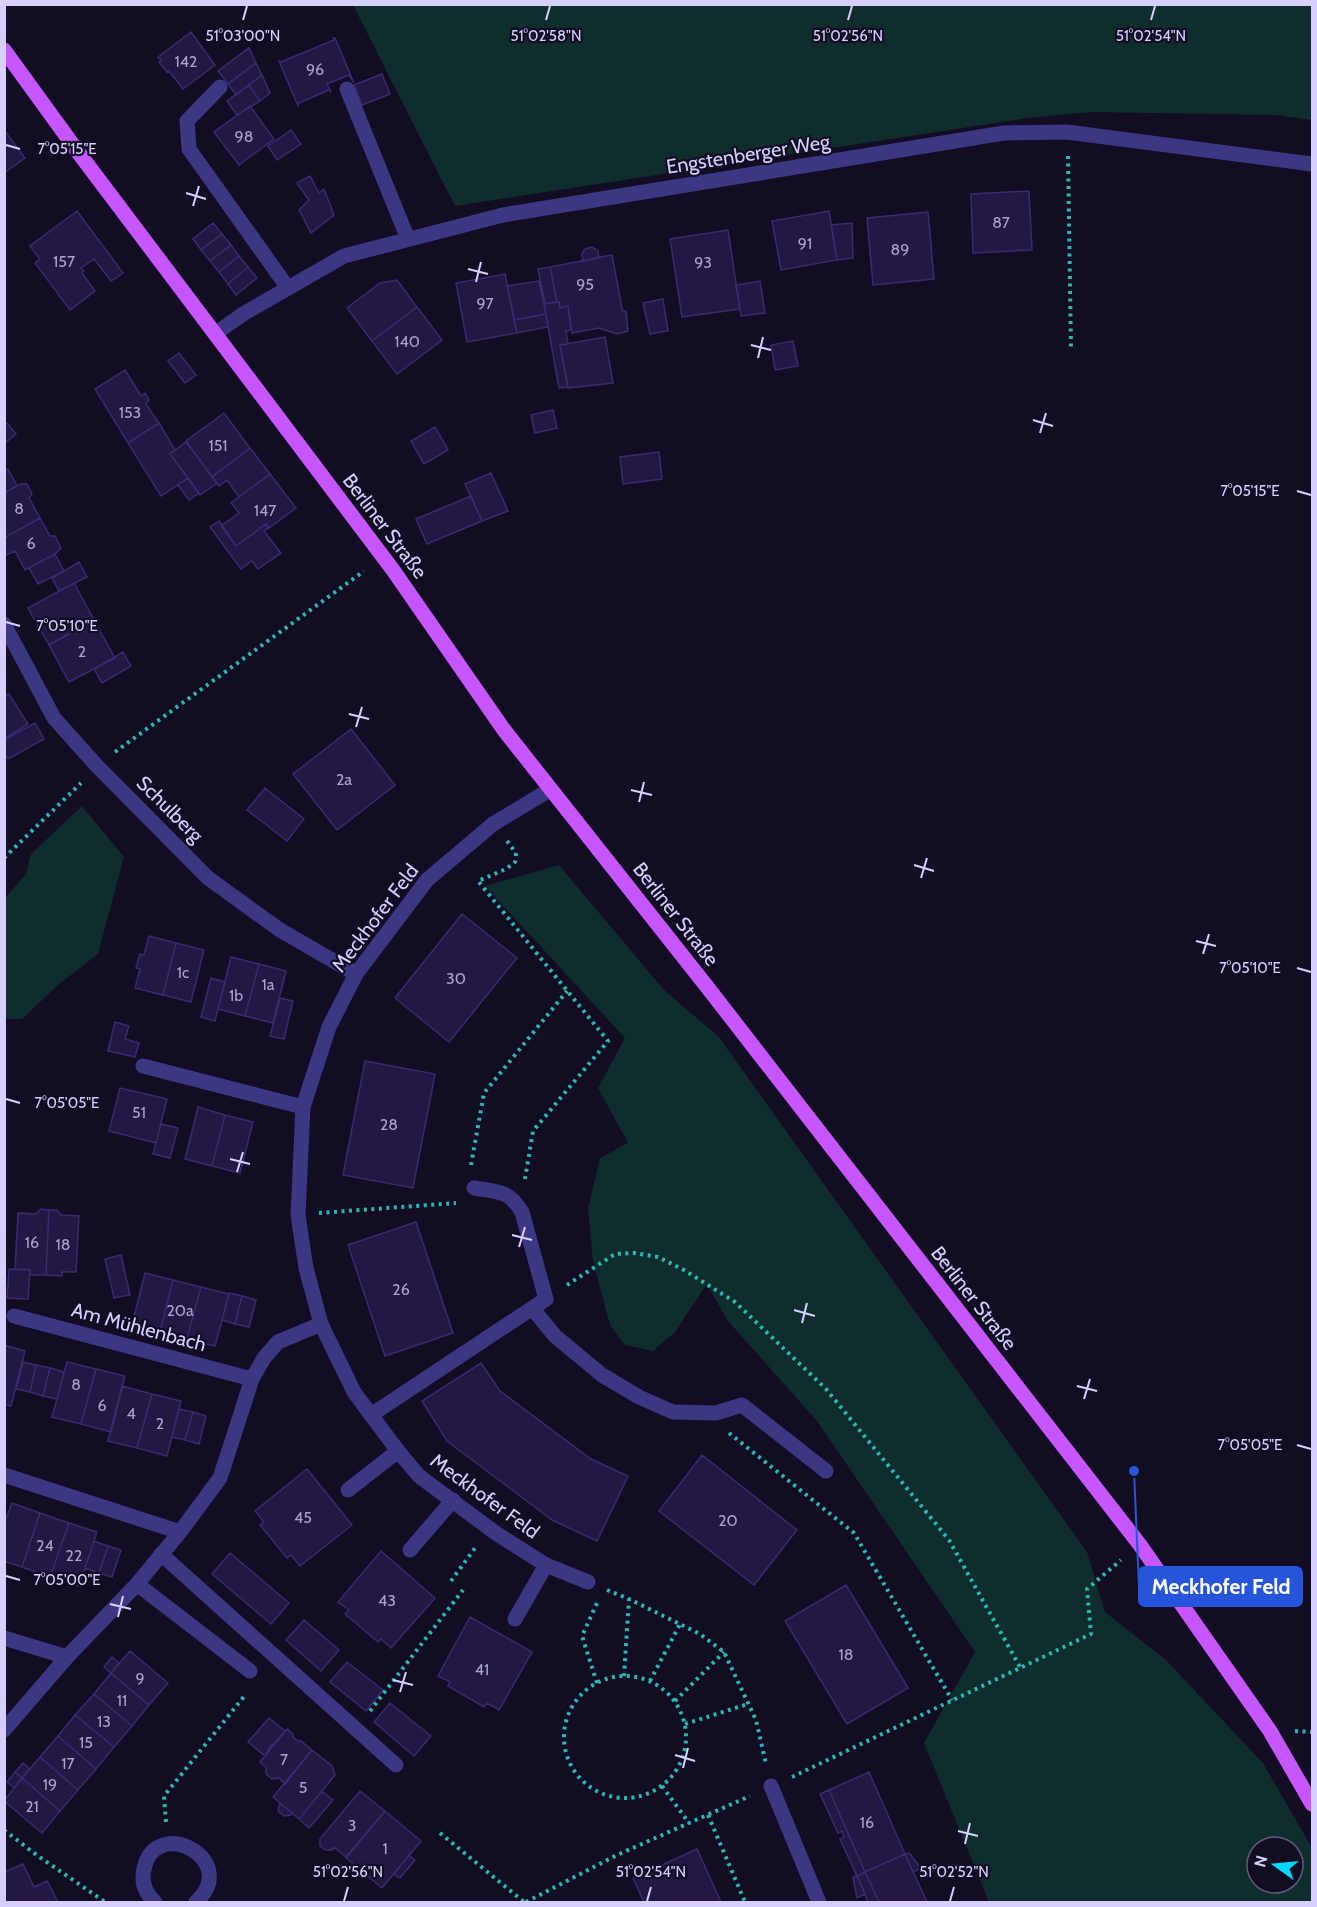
<svg xmlns="http://www.w3.org/2000/svg" width="1317" height="1907" font-family="Cabin,sans-serif">
  <rect width="100%" height="100%" fill="#120d23"/>
  <path fill="#102d2d" fill-rule="evenodd" d="M 353,5 L 1312,5 L 1312,120 L 1276,115 L 1092,112 L 1027,118 L 455,206 Z
    M 82,806 L 124,857 L 98,954 L 58,985 L 22,1019 L 5,1019 L 5,898 L 26,874 L 31,854 Z
    M 559,865 L 664,990 L 718,1036 L 1087,1552 L 1105,1612 L 1166,1660 L 1263,1763 L 1312,1848 L 1312,1902 L 989,1902 L 924,1743 L 975,1652 L 817,1421 L 727,1320 L 707,1284 L 675,1332 L 653,1351 L 625,1345 L 610,1325 L 593,1261 L 588,1209 L 600,1158 L 628,1143 L 598,1088 L 625,1038 L 485,886 ZM 1257,1847 L 1293,1847 L 1293,1883 L 1257,1883 Z"/>
  <path fill="#231844" stroke="#3b2a71" stroke-width="1.5" d="M 191,32 L 215,65 L 183,89 L 169,71 L 167,72 L 159,62 L 161,60 L 158,57 Z
    M 333,38 L 335,38 L 354,83 L 349,75 L 327,84 L 331,92 L 329,90 L 299,103 L 298,106 L 279,61 L 281,62 L 334,40 Z
    M 249,48 L 256,63 L 228,84 L 218,71 Z
    M 256,63 L 262,75 L 236,95 L 228,84 Z
    M 382,74 L 390,94 L 362,105 L 354,85 Z
    M 262,75 L 270,93 L 260,101 L 249,85 Z
    M 249,85 L 260,101 L 237,115 L 227,101 Z
    M 250,106 L 274,139 L 239,165 L 214,132 Z
    M 4,130 L 25,158 L 4,173 Z
    M 291,130 L 301,144 L 277,160 L 268,146 Z
    M 310,176 L 319,193 L 324,189 L 334,215 L 311,233 L 299,210 L 309,200 L 297,183 Z
    M 1029,191 L 1032,250 L 973,253 L 971,194 Z
    M 77,211 L 123,273 L 111,281 L 94,259 L 81,268 L 84,271 L 82,273 L 95,291 L 70,310 L 35,263 L 40,259 L 30,246 Z
    M 829,211 L 837,260 L 781,270 L 772,221 Z
    M 928,212 L 934,279 L 873,285 L 867,218 Z
    M 213,223 L 222,234 L 201,250 L 193,239 Z
    M 852,223 L 853,258 L 837,260 L 831,225 Z
    M 728,230 L 740,309 L 682,317 L 670,239 Z
    M 222,234 L 231,245 L 210,261 L 201,250 Z
    M 231,245 L 239,256 L 219,272 L 210,261 Z
    M 592,247 L 598,251 L 599,258 L 583,261 L 582,254 L 585,249 Z
    M 612,255 L 622,309 L 623,312 L 626,311 L 628,331 L 617,334 L 599,328 L 572,333 L 568,306 L 560,308 L 559,302 L 557,302 L 550,267 Z
    M 239,256 L 248,267 L 228,284 L 219,272 Z
    M 248,267 L 257,278 L 236,295 L 228,284 Z
    M 550,267 L 557,302 L 545,304 L 538,269 Z
    M 505,274 L 517,333 L 467,342 L 456,283 Z
    M 397,280 L 417,307 L 372,341 L 347,308 L 380,283 Z
    M 539,281 L 546,314 L 514,320 L 507,286 Z
    M 760,281 L 765,313 L 741,316 L 736,285 Z
    M 663,299 L 668,331 L 650,334 L 643,303 Z
    M 559,302 L 560,308 L 568,306 L 571,330 L 566,331 L 568,344 L 560,345 L 568,387 L 559,388 L 544,304 Z
    M 417,307 L 442,340 L 397,374 L 372,341 Z
    M 546,314 L 548,327 L 517,333 L 514,320 Z
    M 605,337 L 613,383 L 568,388 L 560,345 Z
    M 793,341 L 798,366 L 775,370 L 771,345 Z
    M 179,353 L 196,375 L 185,383 L 168,361 Z
    M 125,370 L 141,396 L 145,393 L 149,400 L 146,404 L 159,423 L 128,443 L 95,389 Z
    M 553,410 L 557,428 L 535,433 L 531,415 Z
    M 224,413 L 250,448 L 212,477 L 186,441 Z
    M 7,423 L 16,434 L 4,444 L 4,425 Z
    M 159,423 L 175,450 L 170,454 L 188,478 L 161,496 L 128,443 Z
    M 435,427 L 448,450 L 424,464 L 411,441 Z
    M 186,442 L 217,483 L 200,495 L 170,454 Z
    M 250,448 L 270,474 L 239,497 L 227,480 L 219,486 L 212,477 Z
    M 659,452 L 662,479 L 623,484 L 620,457 Z
    M 8,469 L 17,486 L 4,493 L 4,471 Z
    M 491,473 L 508,511 L 482,521 L 465,484 Z
    M 270,474 L 296,508 L 269,528 L 266,524 L 236,546 L 221,526 L 239,513 L 231,503 Z
    M 188,478 L 199,493 L 189,500 L 178,485 Z
    M 21,484 L 27,484 L 32,494 L 29,498 L 40,518 L 4,538 L 4,493 Z
    M 471,496 L 482,521 L 427,544 L 416,519 Z
    M 40,518 L 50,536 L 55,536 L 61,548 L 55,554 L 25,570 L 15,551 L 4,556 L 4,538 Z
    M 219,521 L 236,546 L 266,524 L 268,528 L 264,531 L 281,553 L 258,569 L 252,561 L 241,569 L 210,527 Z
    M 55,554 L 64,571 L 38,584 L 29,568 Z
    M 79,562 L 87,577 L 59,591 L 52,578 Z
    M 74,583 L 94,620 L 49,645 L 28,608 Z
    M 94,620 L 115,658 L 69,682 L 49,645 Z
    M 123,652 L 131,666 L 102,683 L 94,669 Z
    M 9,694 L 28,724 L 4,739 L 4,696 Z
    M 35,723 L 44,739 L 8,759 L 4,753 L 4,740 Z
    M 351,729 L 395,785 L 337,830 L 293,774 Z
    M 265,788 L 304,819 L 287,841 L 247,810 Z
    M 462,914 L 517,958 L 449,1042 L 395,998 Z
    M 149,936 L 176,943 L 163,995 L 135,988 L 140,969 L 136,968 L 140,954 L 144,955 Z
    M 176,943 L 204,950 L 191,1002 L 163,995 Z
    M 231,957 L 259,964 L 245,1016 L 218,1009 Z
    M 259,964 L 286,971 L 273,1023 L 245,1016 Z
    M 211,978 L 225,982 L 215,1021 L 201,1017 Z
    M 280,998 L 293,1001 L 284,1039 L 270,1036 Z
    M 115,1022 L 129,1026 L 125,1039 L 139,1043 L 135,1057 L 108,1051 Z
    M 365,1061 L 435,1074 L 413,1188 L 343,1175 Z
    M 120,1088 L 167,1099 L 156,1143 L 109,1131 Z
    M 198,1107 L 225,1115 L 212,1166 L 185,1159 Z
    M 225,1115 L 253,1122 L 240,1173 L 212,1166 Z
    M 161,1124 L 178,1128 L 170,1158 L 153,1154 Z
    M 41,1209 L 49,1210 L 46,1275 L 30,1275 L 30,1270 L 15,1269 L 18,1213 L 36,1214 Z
    M 49,1210 L 57,1210 L 61,1215 L 79,1216 L 76,1272 L 62,1272 L 62,1276 L 46,1275 Z
    M 416,1222 L 453,1333 L 385,1356 L 348,1245 Z
    M 121,1255 L 130,1295 L 114,1298 L 105,1259 Z
    M 9,1269 L 30,1270 L 28,1299 L 7,1298 Z
    M 145,1273 L 173,1280 L 160,1332 L 132,1325 Z
    M 173,1280 L 201,1287 L 187,1339 L 160,1332 Z
    M 201,1287 L 229,1294 L 215,1346 L 187,1339 Z
    M 229,1293 L 242,1296 L 235,1324 L 222,1320 Z
    M 242,1296 L 256,1300 L 249,1327 L 235,1324 Z
    M 4,1345 L 25,1351 L 11,1406 L 4,1404 Z
    M 23,1362 L 36,1365 L 30,1392 L 16,1389 Z
    M 67,1362 L 96,1369 L 81,1424 L 52,1417 Z
    M 481,1363 L 500,1391 L 591,1459 L 628,1476 L 597,1541 L 552,1520 L 447,1441 L 422,1401 Z
    M 36,1365 L 50,1368 L 43,1396 L 30,1392 Z
    M 50,1368 L 64,1372 L 57,1399 L 43,1396 Z
    M 96,1369 L 125,1376 L 111,1432 L 81,1424 Z
    M 122,1386 L 152,1394 L 137,1448 L 108,1441 Z
    M 152,1394 L 181,1401 L 167,1456 L 137,1448 Z
    M 179,1409 L 193,1412 L 185,1440 L 172,1437 Z
    M 193,1412 L 206,1416 L 199,1444 L 185,1440 Z
    M 702,1455 L 797,1530 L 754,1585 L 659,1511 Z
    M 307,1469 L 352,1525 L 300,1566 L 291,1555 L 287,1558 L 260,1525 L 264,1522 L 255,1511 Z
    M 12,1503 L 40,1513 L 22,1567 L 4,1561 L 4,1525 Z
    M 40,1513 L 69,1523 L 50,1577 L 22,1567 Z
    M 69,1523 L 97,1532 L 79,1586 L 50,1577 Z
    M 94,1541 L 108,1546 L 99,1573 L 85,1568 Z
    M 108,1546 L 121,1550 L 112,1577 L 99,1573 Z
    M 381,1551 L 435,1598 L 391,1648 L 381,1639 L 378,1642 L 345,1614 L 349,1610 L 338,1602 Z
    M 230,1553 L 289,1603 L 271,1624 L 212,1574 Z
    M 846,1585 L 908,1688 L 847,1724 L 785,1621 Z
    M 470,1617 L 532,1652 L 499,1710 L 487,1703 L 484,1707 L 448,1686 L 450,1682 L 438,1676 Z
    M 304,1620 L 339,1650 L 321,1671 L 286,1640 Z
    M 130,1651 L 168,1683 L 149,1705 L 111,1673 Z
    M 112,1657 L 119,1663 L 111,1673 L 104,1667 Z
    M 347,1662 L 383,1690 L 366,1711 L 330,1682 Z
    M 111,1673 L 149,1705 L 132,1726 L 94,1694 Z
    M 94,1694 L 132,1726 L 114,1747 L 75,1715 Z
    M 390,1703 L 431,1736 L 414,1756 L 374,1722 Z
    M 75,1715 L 114,1747 L 96,1769 L 58,1736 Z
    M 269,1718 L 285,1731 L 272,1746 L 271,1745 L 265,1756 L 248,1742 Z
    M 287,1729 L 293,1734 L 293,1737 L 298,1741 L 301,1741 L 312,1750 L 285,1784 L 279,1778 L 272,1779 L 266,1774 L 266,1767 L 260,1762 Z
    M 58,1736 L 96,1769 L 78,1790 L 40,1757 Z
    M 312,1750 L 332,1766 L 335,1775 L 299,1819 L 273,1797 Z
    M 40,1757 L 78,1790 L 60,1811 L 22,1778 Z
    M 23,1763 L 30,1769 L 22,1778 L 15,1772 Z
    M 15,1772 L 22,1778 L 14,1788 L 7,1782 Z
    M 869,1772 L 905,1854 L 865,1872 L 829,1790 Z
    M 22,1778 L 60,1811 L 42,1833 L 4,1801 Z
    M 829,1790 L 865,1872 L 857,1876 L 840,1839 L 844,1837 L 842,1831 L 838,1833 L 820,1794 Z
    M 322,1791 L 333,1800 L 309,1828 L 299,1819 Z
    M 360,1791 L 385,1811 L 346,1857 L 334,1847 L 332,1850 L 326,1850 L 320,1846 L 320,1839 Z
    M 280,1803 L 292,1813 L 291,1815 L 284,1816 L 278,1811 Z
    M 385,1811 L 421,1841 L 382,1888 L 346,1858 Z
    M 697,1849 L 721,1902 L 644,1902 L 633,1878 Z
    M 909,1853 L 921,1868 L 913,1872 L 905,1854 Z
    M 905,1854 L 927,1902 L 879,1902 L 865,1872 Z
    M 409,1855 L 415,1860 L 400,1878 L 394,1874 Z
    M 23,1864 L 34,1887 L 47,1881 L 58,1902 L 4,1902 L 4,1872 Z
    M 865,1872 L 879,1902 L 868,1902 L 857,1876 Z
    M 857,1876 L 865,1894 L 857,1898 L 853,1877 Z"/>
  <g fill="none" stroke-linecap="round" stroke-linejoin="round">
    <path stroke="#2ab7b4" stroke-width="4" stroke-dasharray="3 4.5" stroke-linecap="butt" d="M 1068,156 L 1071,351
      M 115,752 L 364,571
      M 507,841 L 516,853 L 515,862 L 506,869 L 478,881 L 608,1041 L 533,1131 L 525,1179
      M 4,858 L 81,783
      M 471,1165 L 484,1093 L 567,991
      M 319,1213 L 456,1203
      M 567,1285 L 615,1254 L 634,1253 L 658,1257 L 684,1270 L 735,1302 L 826,1389 L 949,1540 L 1020,1667
      M 729,1433 L 854,1533 L 952,1700
      M 451,1581 L 475,1548
      M 607,1590 L 629,1599 L 700,1634 L 724,1652 L 756,1720 L 766,1764
      M 624,1676 L 629,1599
      M564 1737a61 61 0 1 1 122 0a61 61 0 1 1-122 0Z
      M 650,1681 L 680,1624
      M 597,1683 L 582,1636 L 597,1603
      M 675,1701 L 724,1652
      M 370,1711 L 463,1590
      M 685,1724 L 748,1704
      M 1295,1731 L 1312,1732
      M 792,1777 L 1091,1634 L 1087,1589 L 1121,1560
      M 662,1786 L 689,1823
      M 708,1815 L 745,1902
      M 166,1822 L 164,1796 L 246,1694
      M 4,1830 L 38,1856 L 105,1902
      M 440,1833 L 524,1902
      M 526,1902 L 617,1855 L 750,1796"/>
    <path stroke="#3c3783" stroke-width="15" d="M 220,87 L 187,121 L 189,149 L 288,288
      M 347,89 L 408,239
      M 143,1066 L 303,1107
      M 532,1308 L 555,1336 L 602,1375 L 639,1397 L 673,1412 L 716,1413 L 742,1405 L 826,1471
      M 371,1415 L 546,1299 L 522,1212 C 509,1190 498,1192 474,1188
      M 348,1490 L 398,1451
      M 410,1550 L 453,1500
      M 161,1554 L 396,1765
      M 515,1619 L 546,1565"/>
    <path stroke="#3c3783" stroke-width="15" d="M 215,334 L 243,314 L 344,256 L 503,215 L 1004,133 L 1067,132 L 1312,164
      M 4,624 L 54,718 L 97,766 L 208,878 L 280,930 L 356,974
      M 551,789 L 493,824 L 427,880 L 356,974 L 329,1027 L 303,1107 L 298,1215 L 306,1268 L 321,1324 L 354,1392 L 398,1451 L 419,1476 L 497,1534 L 546,1565 L 588,1582
      M 14,1316 L 252,1379
      M 4,1475 L 180,1532
      M 137,1584 L 250,1671
      M 4,1638 L 67,1657
      M 4,1730 L 67,1657 L 137,1584 L 180,1532 L 220,1478 L 252,1379 L 264,1358 L 278,1342 L 321,1324
      M 771,1786 L 819,1902
      M 155,1902 C 145,1893 141,1882 144,1869 C 155,1814 242,1860 196,1902"/>
    <path stroke="#c656ff" stroke-width="15" d="M 4,50 L 78,152 L 393,570 L 504,730 L 708,988 L 1140,1545 L 1270,1731 L 1312,1804"/>
  </g>
  <path fill="none" stroke="#d6cfff" stroke-width="2" d="M 243,20 L 247,6M 546,20 L 550,6M 848,20 L 852,6M 1151,20 L 1155,6M 6,145 L 20,149M 186,193 L 206,199M 193,206 L 199,186M 468,269 L 488,274M 476,282 L 481,262M 751,345 L 771,350M 758,358 L 763,337M 1033,420 L 1053,426M 1040,433 L 1046,413M 1297,491 L 1311,495M 6,622 L 20,626M 349,714 L 369,719M 356,727 L 362,707M 631,790 L 652,795M 639,802 L 644,782M 914,865 L 934,871M 921,878 L 927,858M 1196,941 L 1216,946M 1203,954 L 1209,934M 1297,968 L 1311,972M 6,1099 L 20,1103M 230,1159 L 250,1164M 237,1172 L 243,1152M 512,1235 L 532,1240M 519,1247 L 525,1227M 794,1310 L 815,1316M 802,1323 L 807,1303M 1077,1386 L 1097,1391M 1084,1399 L 1090,1379M 1297,1445 L 1311,1449M 6,1576 L 20,1580M 110,1604 L 131,1609M 118,1617 L 123,1596M 393,1680 L 413,1685M 400,1692 L 406,1672M 675,1755 L 695,1761M 683,1768 L 688,1748M 958,1831 L 978,1836M 965,1844 L 970,1823M 344,1901 L 348,1887M 647,1901 L 651,1887M 950,1901 L 954,1887"/>
  <g text-anchor="middle" stroke-width="4.5" stroke-linejoin="round" paint-order="stroke">
    <g font-size="16" fill="#a9a1d0">
      <text x="186" y="67">142</text>
      <text x="315" y="75">96</text>
      <text x="244" y="142">98</text>
      <text x="1001" y="228">87</text>
      <text x="805" y="249">91</text>
      <text x="900" y="255">89</text>
      <text x="64" y="267">157</text>
      <text x="703" y="268">93</text>
      <text x="585" y="290">95</text>
      <text x="485" y="309">97</text>
      <text x="407" y="347">140</text>
      <text x="130" y="418">153</text>
      <text x="218" y="451">151</text>
      <text x="19" y="514">8</text>
      <text x="265" y="516">147</text>
      <text x="31" y="549">6</text>
      <text x="82" y="657">2</text>
      <text x="344" y="785">2a</text>
      <text x="183" y="978">1c</text>
      <text x="456" y="984">30</text>
      <text x="268" y="990">1a</text>
      <text x="236" y="1001">1b</text>
      <text x="139" y="1118">51</text>
      <text x="389" y="1130">28</text>
      <text x="32" y="1248">16</text>
      <text x="63" y="1250">18</text>
      <text x="401" y="1295">26</text>
      <text x="180" y="1316">20a</text>
      <text x="76" y="1390">8</text>
      <text x="102" y="1411">6</text>
      <text x="131" y="1419">4</text>
      <text x="160" y="1429">2</text>
      <text x="303" y="1523">45</text>
      <text x="728" y="1526">20</text>
      <text x="45" y="1551">24</text>
      <text x="74" y="1561">22</text>
      <text x="387" y="1606">43</text>
      <text x="846" y="1660">18</text>
      <text x="482" y="1675">41</text>
      <text x="140" y="1684">9</text>
      <text x="122" y="1706">11</text>
      <text x="104" y="1727">13</text>
      <text x="86" y="1748">15</text>
      <text x="284" y="1765">7</text>
      <text x="68" y="1769">17</text>
      <text x="50" y="1790">19</text>
      <text x="303" y="1793">5</text>
      <text x="32" y="1812">21</text>
      <text x="867" y="1828">16</text>
      <text x="352" y="1831">3</text>
      <text x="385" y="1854">1</text>
    </g>
    <g font-size="20" fill="#d6cfff" stroke="#120d23">
      <text transform="translate(748 154) rotate(-9)" y="7">Engstenberger Weg</text>
      <text transform="translate(385 526) rotate(53)" y="7">Berliner Straße</text>
      <text transform="translate(170 809) rotate(45)" y="7">Schulberg</text>
      <text transform="translate(676 914) rotate(52)" y="7">Berliner Straße</text>
      <text transform="translate(375 918) rotate(-53)" y="7">Meckhofer Feld</text>
      <text transform="translate(974 1298) rotate(52)" y="7">Berliner Straße</text>
      <text transform="translate(139 1327) rotate(15)" y="7">Am Mühlenbach</text>
      <text transform="translate(485 1496) rotate(36)" y="7">Meckhofer Feld</text>
    </g>
  </g>
  <g font-size="15" text-anchor="middle" fill="#d6cfff" stroke="#120d23" stroke-width="4.5" stroke-linejoin="round" paint-order="stroke">
    <text x="848" y="41">51°02'56"N</text>
    <text x="243" y="41">51°03'00"N</text>
    <text x="546" y="41">51°02'58"N</text>
    <text x="1151" y="41">51°02'54"N</text>
    <text x="67" y="154">7°05'15"E</text>
    <text x="1250" y="496">7°05'15"E</text>
    <text x="67" y="631">7°05'10"E</text>
    <text x="1250" y="973">7°05'10"E</text>
    <text x="67" y="1108">7°05'05"E</text>
    <text x="1250" y="1450">7°05'05"E</text>
    <text x="67" y="1585">7°05'00"E</text>
    <text x="348" y="1877">51°02'56"N</text>
    <text x="651" y="1877">51°02'54"N</text>
    <text x="954" y="1877">51°02'52"N</text>
  </g>
  <path fill="none" stroke="#2654da" stroke-width="2" d="M1134 1471L1139 1587"/>
  <circle fill="#2654da" stroke="#120d23" stroke-width="2" cx="1134" cy="1471" r="6"/>
  <rect fill="#2654da" stroke="#2654da" stroke-width="2" x="1139" y="1567" width="163" height="39" rx="6"/>
  <g font-size="21" text-anchor="middle" font-weight="bold" fill="#fff">
    <text x="1221" y="1594">Meckhofer Feld</text>
  </g>
  <rect width="1317" height="1907" fill="none" stroke="#d6cfff" stroke-width="12"/>
  <g transform="translate(1275 1865) rotate(285)"><circle r="28" fill="#120d23" stroke="#605b7b" stroke-width="1.5"/>
  <path d="M0-4.5L10 22L0 15L-10 22Z" fill="#00d7fa"/>
  <text y="-9" font-size="16" font-weight="bold" text-anchor="middle" fill="#d6cfff">N</text>
  </g>
</svg>
